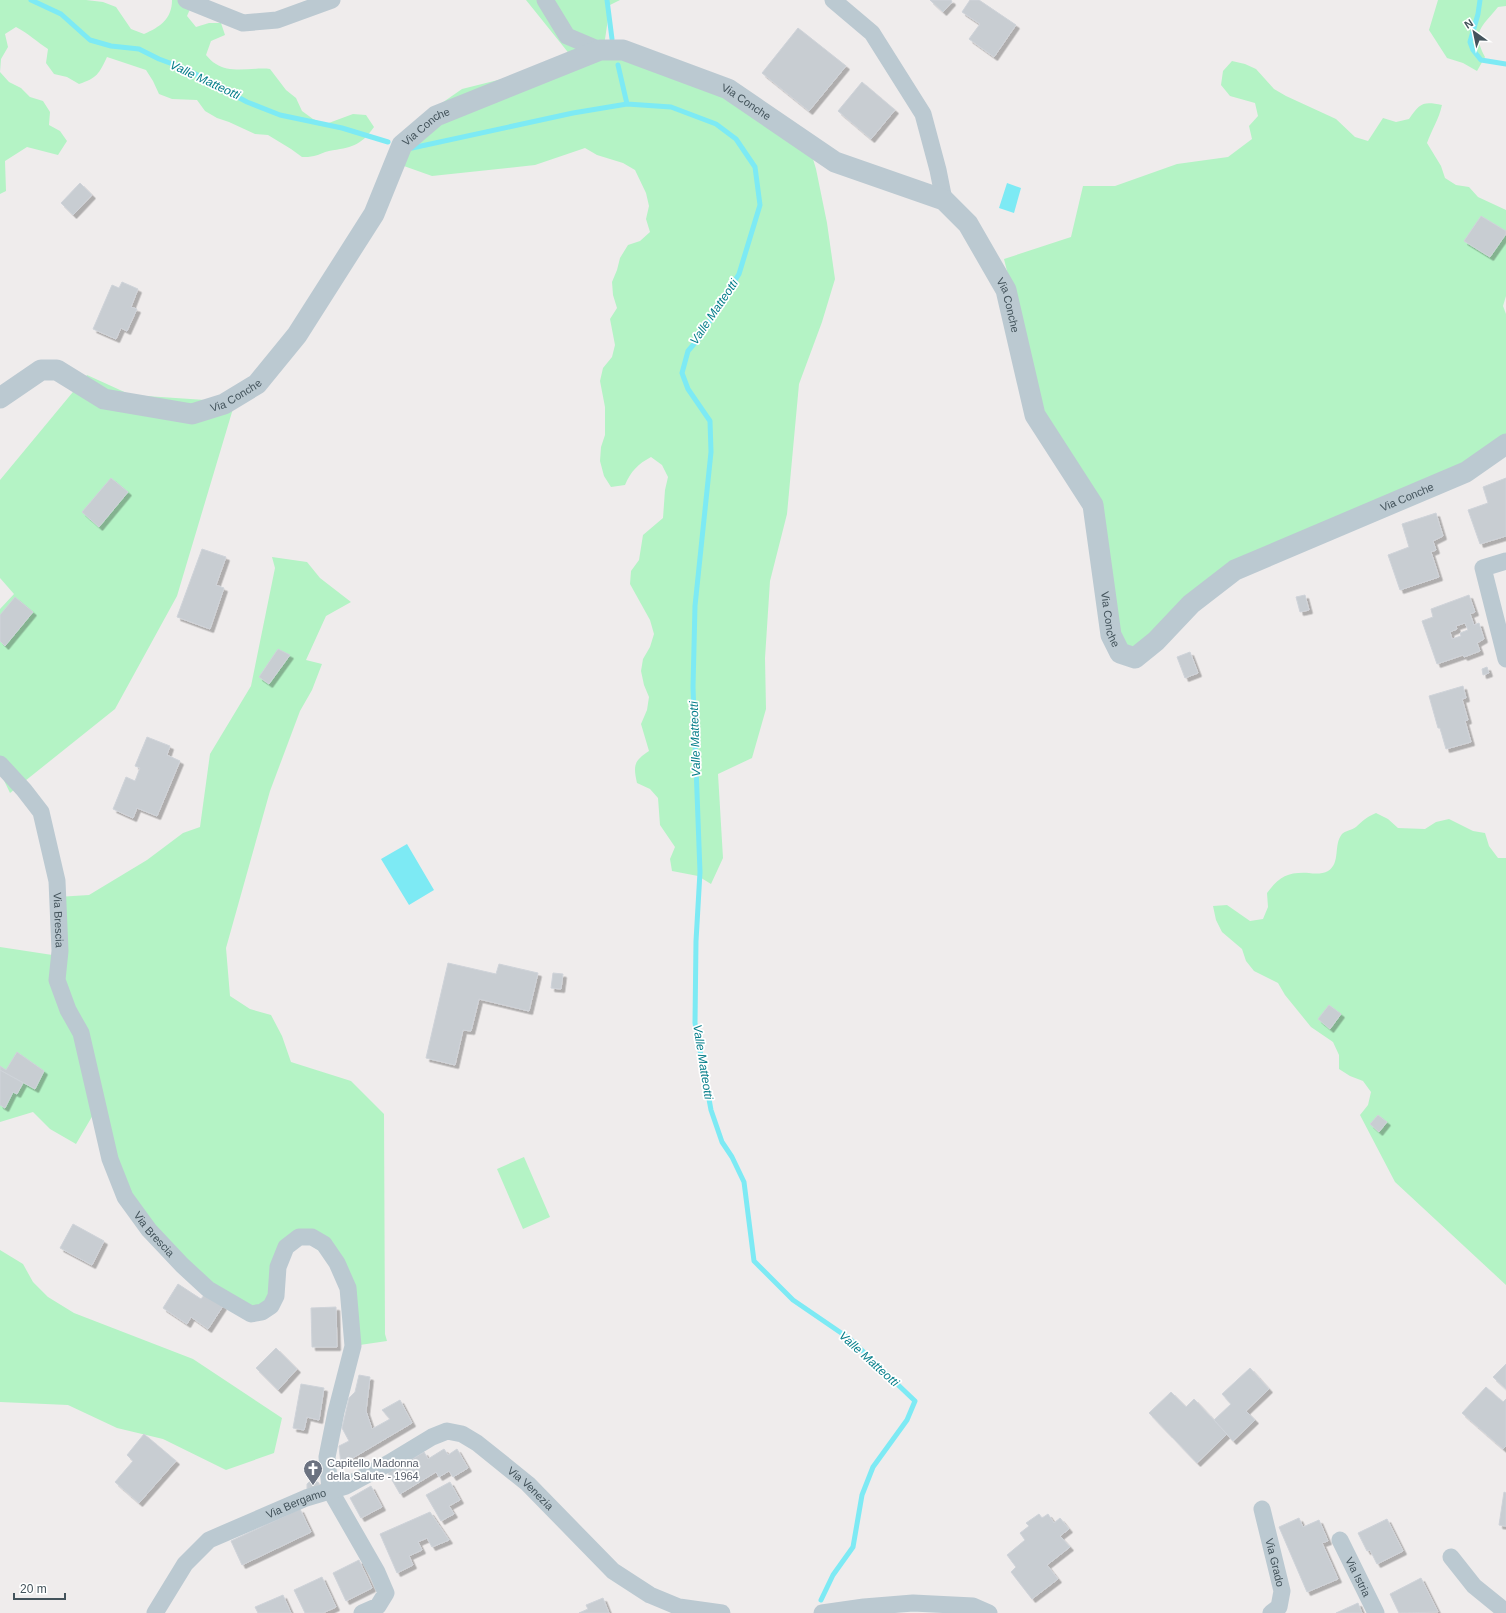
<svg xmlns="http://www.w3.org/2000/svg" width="1506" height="1613" font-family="Arial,sans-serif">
  <defs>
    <filter id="shadow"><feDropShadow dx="3.5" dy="3.5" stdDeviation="0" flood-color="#0004"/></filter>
  </defs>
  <rect width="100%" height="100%" fill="#efecec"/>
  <path fill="#b4f3c5" d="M 0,0 L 86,0 L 103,2 L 116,7 L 131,29 L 144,34 C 160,27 172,19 172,0 L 194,0 L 187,16 L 196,27 L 209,23 L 221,23 L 225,35 L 211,41 L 206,55 C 209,58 212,62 216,64 C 231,74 253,67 270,69 L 286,90 L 296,98 L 302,111 L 313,119 L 326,124 L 353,114 L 366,115 L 374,127 C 360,147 351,147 329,151 C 324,152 319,155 314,156 C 310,157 306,157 302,157 L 291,149 L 268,135 L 255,134 L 229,122 L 217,118 L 205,111 L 197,100 L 172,99 L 159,94 L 153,81 L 146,70 L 107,57 C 99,74 97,78 79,84 L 67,77 L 54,74 L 46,63 L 48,49 C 37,42 28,33 16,27 L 5,34 L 8,47 L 1,59 L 0,72 L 9,82 L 21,88 L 30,97 L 43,101 L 50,112 L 49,125 L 60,131 L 67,141 L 58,155 L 27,147 L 5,161 L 6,191 L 0,194 Z
    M 526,0 L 620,0 L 610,5 L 603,53 L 628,50 L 805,132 L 816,169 L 827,223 L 835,279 L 822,322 L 799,384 L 787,514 L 770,581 L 765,658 L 766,709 L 752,758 L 718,774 L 723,858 L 711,884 L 698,876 L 672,871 L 670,859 L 675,847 L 660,825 L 658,798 L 650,789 L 637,783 C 633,765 634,761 649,751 L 641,724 L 647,710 L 649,697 L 644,685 L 641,671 L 643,659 L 650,647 L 654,634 L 650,620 L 630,584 L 631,571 L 639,560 L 643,535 L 663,518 L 665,490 L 668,477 L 662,465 L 651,457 C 638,464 631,471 625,485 L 611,487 L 604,476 L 600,461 L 601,447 L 605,435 L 605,407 L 600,381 L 603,368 L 612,357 L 615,345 L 610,319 L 617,308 L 613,295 L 612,282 L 617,270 L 620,258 L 628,245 L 640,241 L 650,232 L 646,219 L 649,206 L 646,193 L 635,170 L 623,163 L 597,155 L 585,148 L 535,165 L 432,176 L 401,165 L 416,121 L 462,89 L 575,61 Z
    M 1438,0 L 1506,0 L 1506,6 L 1498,7 C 1482,27 1471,31 1485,57 L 1477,71 L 1463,63 L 1447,58 L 1429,30 Z
    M 1232,61 L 1245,64 L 1256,69 L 1274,89 L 1286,96 L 1336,119 L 1355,137 L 1368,141 L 1383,118 L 1396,122 L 1409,119 C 1420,103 1423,101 1442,105 C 1439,119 1432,129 1427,143 L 1441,166 L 1445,178 L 1456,185 L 1469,187 L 1478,197 L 1506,210 L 1506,296 L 1503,306 L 1506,314 L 1506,448 L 1274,552 L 1141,649 L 1120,643 L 1094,520 L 1042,411 L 1004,259 L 1071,237 L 1083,186 L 1115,186 L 1177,164 L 1228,157 L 1252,139 L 1249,126 L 1258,116 L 1255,103 L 1230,96 L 1221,85 L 1223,71 Z
    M 87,375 L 131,395 L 235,402 L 177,596 L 115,709 L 10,793 L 0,772 L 0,609 L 14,594 L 0,578 L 0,480 Z
    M 272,557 L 307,562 L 320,578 L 351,602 L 326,616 L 306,660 L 322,664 L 312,690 L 300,711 L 270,791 L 226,948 L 230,996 L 250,1009 L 271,1015 L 282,1036 L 291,1062 L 351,1081 L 384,1114 L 385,1334 L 387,1341 L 353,1346 L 337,1263 L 299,1237 L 262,1312 L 208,1289 L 125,1197 L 97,1108 L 76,1144 L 50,1129 L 33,1112 L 0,1122 L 0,947 L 59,956 L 57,897 L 89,895 L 147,860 L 183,833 L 200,827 L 210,754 L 251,686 L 275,568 Z
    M 1376,813 L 1388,819 L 1398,828 L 1425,829 L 1436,822 L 1449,819 L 1473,831 L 1485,833 L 1489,846 L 1498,858 L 1506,858 L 1506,1285 L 1395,1182 L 1360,1115 L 1368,1105 L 1371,1092 L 1363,1081 L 1350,1076 L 1339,1069 L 1339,1055 L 1333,1042 L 1311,1027 L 1285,995 L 1278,983 L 1254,971 L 1246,961 L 1242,949 L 1222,932 L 1216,920 L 1213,906 L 1227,905 L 1250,921 L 1263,919 L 1268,907 L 1267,893 C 1280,876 1288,872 1309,873 C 1315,874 1323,874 1328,871 C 1341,863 1333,845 1342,834 C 1345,831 1352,830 1356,827 C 1364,820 1365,818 1376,813 Z
    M 524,1157 L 550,1217 L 523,1229 L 497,1169 Z
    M 0,1250 L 23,1264 L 33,1282 L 48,1297 L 74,1313 L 193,1359 L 282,1418 L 274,1453 L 226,1470 L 163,1439 L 117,1428 L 68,1405 L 0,1402 Z"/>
  <path fill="#7deaf4" d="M 1007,183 L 1021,188 L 1014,213 L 999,208 Z
    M 407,844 L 434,890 L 409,905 L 381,859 Z"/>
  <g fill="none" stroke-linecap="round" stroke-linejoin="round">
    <path stroke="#7deaf4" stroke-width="5" d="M 31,0 L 61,14 L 90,40 L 111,46 L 139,49 L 159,59 L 186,69 L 247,102 L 280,115 L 342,128 L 388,142
      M 607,0 L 612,39
      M 1480,0 L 1478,14 L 1470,42 L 1473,50 L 1481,60 L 1506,64
      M 618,65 L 627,104
      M 412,148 L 573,113 L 627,104 L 671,107 L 716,124 L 736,139 L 755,167 L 760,205 L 739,274 L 700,337 L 688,351 L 682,373 L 688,389 L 710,421 L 711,452 L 695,606 L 693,687 L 700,872 L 696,941 L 695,1023 L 711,1110 L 722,1142 L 732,1157 L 744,1182 L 754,1261 L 793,1300 L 850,1339 L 915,1401 L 907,1420 L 873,1467 L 862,1495 L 853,1547 L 833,1575 L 821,1600"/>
  </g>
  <path fill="#c8cdd2" stroke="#cfd3d9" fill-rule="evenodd" filter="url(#shadow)" d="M 930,0 L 951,0 L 952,2 L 943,12 Z
    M 970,0 L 979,0 L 1016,25 L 994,57 L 969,39 L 980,24 L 962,12 Z
    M 798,28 L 846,66 L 809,111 L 762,73 Z
    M 862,82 L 895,110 L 871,139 L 838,111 Z
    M 80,183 L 92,195 L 73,215 L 61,203 Z
    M 1481,216 L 1506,231 L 1506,234 L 1490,257 L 1464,241 Z
    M 122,282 L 138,289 L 131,307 L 137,309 L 127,331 L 121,328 L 116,339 L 93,329 L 112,285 L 119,288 Z
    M 111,478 L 128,492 L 99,527 L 82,512 Z
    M 1506,478 L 1506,536 L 1480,544 L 1468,510 L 1488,503 L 1483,487 Z
    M 1436,513 L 1443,536 L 1433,541 L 1436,550 L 1431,552 L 1439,577 L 1400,590 L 1388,555 L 1409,547 L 1402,524 Z
    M 202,549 L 226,557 L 216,585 L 224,588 L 210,629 L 177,617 Z
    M 1305,595 L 1309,610 L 1300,612 L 1296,597 Z
    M 1469,595 L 1475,612 L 1470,614 L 1474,625 L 1479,623 L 1484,639 L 1477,643 L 1480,651 L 1464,657 L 1463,655 L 1437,664 L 1422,621 L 1433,617 L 1431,609 ZM 1465,623 L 1468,630 L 1460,633 L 1461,636 L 1452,639 L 1450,632 L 1457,629 L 1456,626 Z
    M 15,597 L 33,612 L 5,646 L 0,641 L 0,615 Z
    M 278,649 L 290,655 L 269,684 L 259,677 Z
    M 1190,652 L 1198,673 L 1185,678 L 1177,657 Z
    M 1487,667 L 1489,673 L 1483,675 L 1482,669 Z
    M 1463,686 L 1466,698 L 1462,699 L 1468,720 L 1465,721 L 1471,742 L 1446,749 L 1440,728 L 1438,728 L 1429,696 Z
    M 147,737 L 170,746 L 167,755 L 180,761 L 157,816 L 137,808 L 133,818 L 113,809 L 126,777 L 135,781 L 140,768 L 135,766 Z
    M 448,963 L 496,974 L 499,964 L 538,973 L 529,1011 L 479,999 L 471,1031 L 463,1030 L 455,1065 L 426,1058 Z
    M 553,973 L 563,974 L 561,989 L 551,988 Z
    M 1329,1005 L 1341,1014 L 1330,1029 L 1318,1019 Z
    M 17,1052 L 44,1071 L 35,1089 L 0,1070 L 0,1066 L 6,1070 Z
    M 0,1070 L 23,1083 L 17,1094 L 13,1092 L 5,1108 L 0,1105 Z
    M 1378,1115 L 1387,1122 L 1379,1132 L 1370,1124 Z
    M 73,1224 L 104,1241 L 92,1265 L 60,1248 Z
    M 178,1284 L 201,1299 L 205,1294 L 223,1306 L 208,1329 L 191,1317 L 187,1324 L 163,1308 Z
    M 336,1307 L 337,1347 L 312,1347 L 311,1308 Z
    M 276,1348 L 297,1369 L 278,1390 L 256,1368 Z
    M 1506,1364 L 1506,1389 L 1493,1377 Z
    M 1250,1368 L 1269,1389 L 1246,1411 L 1255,1420 L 1233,1441 L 1214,1420 L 1231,1404 L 1222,1394 Z
    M 359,1375 L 370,1377 L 366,1411 L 372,1429 L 390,1419 L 382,1410 L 400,1400 L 412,1423 L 341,1465 L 339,1446 L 349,1441 L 342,1428 L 349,1398 L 355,1392 Z
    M 301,1384 L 324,1388 L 319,1420 L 307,1417 L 304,1430 L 293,1428 Z
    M 1486,1387 L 1503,1402 L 1506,1399 L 1506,1446 L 1503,1449 L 1462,1413 Z
    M 1171,1392 L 1186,1407 L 1194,1399 L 1227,1434 L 1197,1463 L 1149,1413 Z
    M 144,1434 L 176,1461 L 139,1503 L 115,1482 L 133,1461 L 127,1455 Z
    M 444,1449 L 448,1455 L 457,1449 L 468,1468 L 453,1477 L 449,1471 L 439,1477 L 436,1472 L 400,1494 L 388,1473 L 424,1452 L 428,1459 Z
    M 310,1481 L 316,1481 L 319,1483 L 319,1488 L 311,1490 L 307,1489 L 307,1484 Z
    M 450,1482 L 460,1500 L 449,1506 L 454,1514 L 441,1521 L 426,1495 Z
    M 371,1486 L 382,1507 L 361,1518 L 350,1498 Z
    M 1504,1492 L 1506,1493 L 1506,1526 L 1499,1525 Z
    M 300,1509 L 311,1532 L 242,1565 L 231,1541 Z
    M 430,1512 L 449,1540 L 432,1547 L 427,1538 L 418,1542 L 422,1550 L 409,1556 L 413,1565 L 397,1573 L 380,1534 Z
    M 1039,1514 L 1042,1518 L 1048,1514 L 1054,1523 L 1060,1518 L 1069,1529 L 1060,1536 L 1070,1547 L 1047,1565 L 1058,1579 L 1032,1599 L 1011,1572 L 1016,1567 L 1007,1555 L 1025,1540 L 1020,1533 L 1029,1526 L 1026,1523 Z
    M 1299,1518 L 1303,1527 L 1319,1520 L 1328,1541 L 1322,1543 L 1338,1579 L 1307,1592 L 1279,1527 Z
    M 1387,1519 L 1403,1551 L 1377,1564 L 1370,1550 L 1367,1551 L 1358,1533 Z
    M 359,1560 L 372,1588 L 346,1601 L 333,1573 Z
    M 322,1577 L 336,1607 L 323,1613 L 305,1613 L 294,1590 Z
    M 1421,1578 L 1438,1612 L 1399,1613 L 1390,1594 Z
    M 283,1595 L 291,1613 L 258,1613 L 255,1607 Z
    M 603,1598 L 609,1613 L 579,1613 L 588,1609 L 586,1605 Z
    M 1358,1603 L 1362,1613 L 1336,1613 Z"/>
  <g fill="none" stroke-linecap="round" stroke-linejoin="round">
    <g stroke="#bbc9d1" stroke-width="17">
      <path d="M 186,0 L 243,23 L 277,20 L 332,0"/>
      <path d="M 545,0 L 567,36 L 600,50"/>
      <path d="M 833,0 L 872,33 L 923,114 L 938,170 L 944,200"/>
      <path d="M 1506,561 L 1483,568 L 1506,659"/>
      <path id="s1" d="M 0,764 L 24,790 L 41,812 L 57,881 L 60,951 L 57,980 L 68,1010 L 81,1033 L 110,1159 L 125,1197 L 149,1230 L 182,1265 L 208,1289 L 251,1314 L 262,1312 L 271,1306 L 276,1296 L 278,1267 L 286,1247 L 299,1237 L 312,1237 L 324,1244 L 337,1263 L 348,1288 L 353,1346 L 336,1412 L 327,1457 L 330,1490 L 377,1572 L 386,1593 L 378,1606 L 362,1613"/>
      <path id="s2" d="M 1262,1509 L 1282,1591 L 1279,1607 L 1271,1613"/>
      <path id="s3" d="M 1340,1540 L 1376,1613"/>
      <path d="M 1451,1557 L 1474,1586 L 1506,1612"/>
      <path id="s4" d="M 155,1613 L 185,1564 L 209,1540 L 306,1498 L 346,1486 L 389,1463 L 432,1437 L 447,1431 L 462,1434 L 477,1443 L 528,1484 L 613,1571 L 650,1595 L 679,1607 L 722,1613"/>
      <path d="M 822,1613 L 864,1607 L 913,1603 L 973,1606 L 989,1613"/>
    </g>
    <path stroke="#bbc9d1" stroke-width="21" id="s5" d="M 0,398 L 41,370 L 57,370 L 104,399 L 192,414 L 224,404 L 257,384 L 297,335 L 374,214 L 402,145 L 436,116 L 600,50 L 623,50 L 728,89 L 835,162 L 944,200 L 968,224 L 1006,290 L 1035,415 L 1093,505 L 1111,635 L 1120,653 L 1135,658 L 1156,641 L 1191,604 L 1235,570 L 1466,472 L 1506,444"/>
  </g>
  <defs>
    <g id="church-pin" transform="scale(1)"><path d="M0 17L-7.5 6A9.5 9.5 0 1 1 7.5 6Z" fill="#6b7280" stroke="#fff"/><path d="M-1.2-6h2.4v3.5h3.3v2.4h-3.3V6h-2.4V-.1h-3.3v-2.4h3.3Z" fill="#fff"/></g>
  </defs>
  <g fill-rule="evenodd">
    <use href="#church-pin" x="313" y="1469"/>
  </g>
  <g text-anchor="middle" stroke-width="3.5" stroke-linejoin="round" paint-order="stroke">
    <g font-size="11" fill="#43535b" stroke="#fff">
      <text dy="4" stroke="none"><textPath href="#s5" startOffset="942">Via Conche</textPath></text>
      <text dy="4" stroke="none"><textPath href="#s5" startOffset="594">Via Conche</textPath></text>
      <text dy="4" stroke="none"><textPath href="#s5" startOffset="1290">Via Conche</textPath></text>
      <text dy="4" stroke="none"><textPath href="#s5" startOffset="258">Via Conche</textPath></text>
      <text dy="4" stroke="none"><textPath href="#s5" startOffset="1998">Via Conche</textPath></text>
      <text dy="4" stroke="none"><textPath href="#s5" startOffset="1626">Via Conche</textPath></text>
      <text dy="4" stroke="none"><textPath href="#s1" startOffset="173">Via Brescia</textPath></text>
      <text dy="4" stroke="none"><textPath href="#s1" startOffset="509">Via Brescia</textPath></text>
      <text dy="4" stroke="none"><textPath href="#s4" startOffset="457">Via Venezia</textPath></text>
      <text dy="4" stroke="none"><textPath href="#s4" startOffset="186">Via Bergamo</textPath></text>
      <text dy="4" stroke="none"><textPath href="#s2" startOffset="55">Via Grado</textPath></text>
      <text dy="4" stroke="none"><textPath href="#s3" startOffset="41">Via Istria</textPath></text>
    </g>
    <g font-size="11" fill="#5b616d" stroke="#fff" text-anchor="start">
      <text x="327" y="1467">Capitello Madonna<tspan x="327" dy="13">della Salute - 1964</tspan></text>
    </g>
    <g font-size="12" font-style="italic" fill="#047d89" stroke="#fff">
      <text transform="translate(205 80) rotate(25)" y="4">Valle Matteotti</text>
      <text transform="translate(714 312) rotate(-56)" y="4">Valle Matteotti</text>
      <text transform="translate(695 739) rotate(-92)" y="4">Valle Matteotti</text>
      <text transform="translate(703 1062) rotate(81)" y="4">Valle Matteotti</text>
      <text transform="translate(869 1359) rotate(42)" y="4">Valle Matteotti</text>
    </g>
  </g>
  <g transform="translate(1474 32) rotate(327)" stroke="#ffffff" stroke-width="3" paint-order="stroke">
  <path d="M0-3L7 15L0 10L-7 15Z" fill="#43535b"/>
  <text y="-6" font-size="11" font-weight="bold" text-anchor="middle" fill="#43535b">N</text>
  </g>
  <path d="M14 1593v6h51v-6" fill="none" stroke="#43535b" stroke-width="2"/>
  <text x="20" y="1593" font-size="12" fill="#43535b" stroke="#ffffff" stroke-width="3" paint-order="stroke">20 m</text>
</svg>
